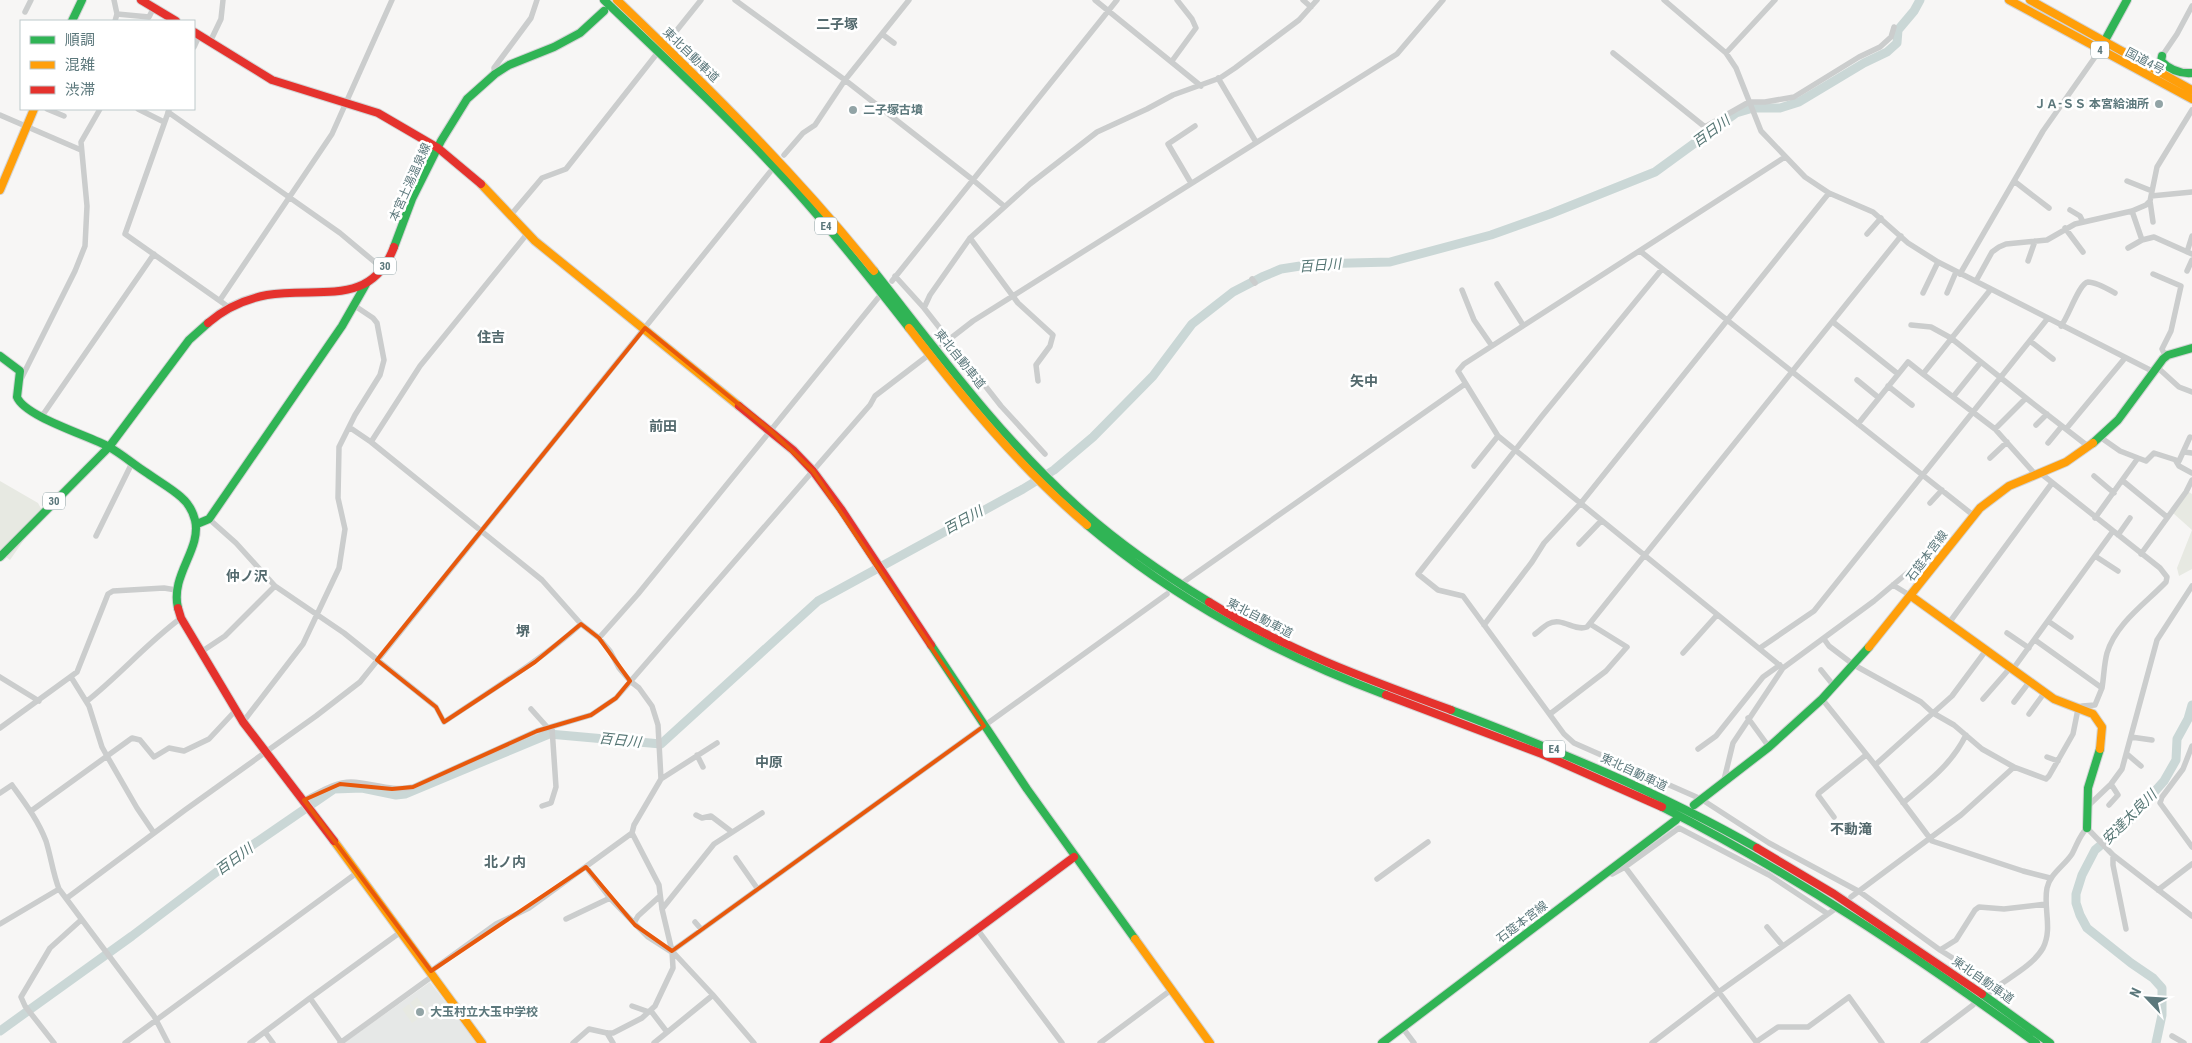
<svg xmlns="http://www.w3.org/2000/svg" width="2192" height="1043" font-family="'Roboto Condensed','Noto Sans JP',sans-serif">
  <rect width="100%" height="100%" fill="#f7f6f5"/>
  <path fill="#e6e8e7" d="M 430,982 L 477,1043 L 344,1043 Z"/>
  <path fill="#e7e9e2" d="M 0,481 L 38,503 L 43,512 L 10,560 L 0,552 Z
    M 2189,492 L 2192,494 L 2192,569 L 2179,576 L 2177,568 L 2192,530 L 2173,513 Z
    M 417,997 L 428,1012 L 421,1017 L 410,1003 Z
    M 409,1004 L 419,1018 L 412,1023 L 402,1009 Z"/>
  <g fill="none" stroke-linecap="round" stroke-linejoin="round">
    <path stroke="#cad7d6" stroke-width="9" d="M 0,1031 L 132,936 L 251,846 L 334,789 L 362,788 L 396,795 L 405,794 L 549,734 L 661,744 L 818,601 L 1023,489 L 1054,470 L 1093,437 L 1153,376 L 1192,324 L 1233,292 L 1262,277 L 1281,269 L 1313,264 L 1390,262 L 1491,235 L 1550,214 L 1655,172 L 1736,113 L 1753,108 L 1780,108 L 1799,102 L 1864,63 L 1887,52 L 1897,43 L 1898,30 L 1914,11 L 1920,0
      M 2156,1043 L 2162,1015 L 2162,988 L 2153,978 L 2131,963 L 2087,928 L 2080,915 L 2076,903 L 2076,894 L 2082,875 L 2095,850 L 2127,823 L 2164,781 L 2176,760 L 2177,739 L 2188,719 L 2192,705"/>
    <g stroke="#d3d4d5" stroke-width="10">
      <path id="fast" d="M 604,0 C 666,59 729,118 788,182 C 831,229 870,278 909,328
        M 72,21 L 82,0
        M 2103,44 L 2127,0
        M 2162,56 L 2161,61 C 2170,70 2179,74 2192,73
        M 394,247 L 412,199 L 441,141 L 467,99 L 495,74 L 509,65 L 554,47 L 580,33 L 604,11
        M 874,271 C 938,352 1000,437 1077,506 C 1118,543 1163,574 1209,602
        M 0,356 L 20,371 L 17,397 C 25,417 90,436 109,447 C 122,454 134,465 147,473 C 158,481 171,488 181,497 C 188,503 193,512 195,520 C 202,549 170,575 178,608
        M 2093,443 L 2118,420 L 2163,359 L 2168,355 L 2192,348
        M 197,524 L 209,519 L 342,326 L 366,284
        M 1087,525 C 1177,601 1276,654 1386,695
        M 0,557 L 109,447 L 189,340 L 208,323
        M 931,645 L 1027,789 L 1135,939
        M 1451,710 C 1556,750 1659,792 1757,848
        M 1694,805 L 1769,747 L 1822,699 L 1869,647
        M 1662,807 C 1794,874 1916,956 2036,1043
        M 2087,828 L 2088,788 L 2100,749
        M 1982,994 L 2050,1043
        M 1382,1043 L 1676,820"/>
    </g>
    <g stroke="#d3d4d5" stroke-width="10">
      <path id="slow" d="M 617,0 C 707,86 796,174 874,271
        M 2009,0 L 2192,99
        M 2030,0 L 2192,90
        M 481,184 L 535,241 L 739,406
        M 0,190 L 34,109
        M 909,328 C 963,398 1019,467 1087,525
        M 1911,596 L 2054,699 L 2093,714 L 2102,727 L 2100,749
        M 1869,647 L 1980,508 L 2009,486 L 2066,462 L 2093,443
        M 334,841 L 482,1043
        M 1135,939 L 1210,1043"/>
    </g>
    <g stroke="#d3d4d5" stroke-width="10">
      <path id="jam" d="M 141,0 L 176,21
        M 194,32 L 272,80 L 378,113 L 438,148 L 481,184
        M 208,323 C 224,309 246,299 267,295 C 317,286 371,309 394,247
        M 739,406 L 793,450 L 813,471 L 841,509 L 931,645
        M 1209,602 C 1284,649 1369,680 1451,710
        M 178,608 L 181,618 L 243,722 L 334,841
        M 1386,695 L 1542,754 L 1662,807
        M 1757,848 L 1834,894 L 1982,994
        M 824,1043 L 1074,857"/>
    </g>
    <path stroke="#cbcdcd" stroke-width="5.5" d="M 114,0 L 117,14
      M 735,0 L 845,80 L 973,180 L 1004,206
      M 1095,0 L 1201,86
      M 1303,0 L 1311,7
      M 1664,0 L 1726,53 L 1736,68 L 1761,131 L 1805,177 L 1829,193 L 1873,212 L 1908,243 L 1938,262 L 2154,372
      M 25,12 L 31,0
      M 115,21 L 117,14 L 149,17 L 154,7
      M 882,34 L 894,43
      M 669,40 L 701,0
      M 210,42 L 221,19 L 223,0
      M 194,47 L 199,36
      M 1613,53 L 1705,127 L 1749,102 L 1765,102 L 1794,97 L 1859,57 L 1880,47 L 1891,37 L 1894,27
      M 1726,53 L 1775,0
      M 2162,56 L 2177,34 L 2192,6
      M 1172,61 L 1196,28 L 1192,19 L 1177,0
      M 495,74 L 494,68 L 531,18 L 537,0
      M 1218,78 L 1256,142
      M 47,109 L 64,116
      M 138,109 L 164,122
      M 169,110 L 125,234 L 230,308
      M 168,112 L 340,233 L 383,269
      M 0,115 L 81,150
      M 784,155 L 803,133 L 815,125 L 845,80 L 909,0
      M 2014,181 L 2049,208
      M 2127,181 L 2152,191
      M 1191,183 L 1168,144 L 1195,126
      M 2151,196 L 2192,192
      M 2150,201 L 2153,222
      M 2070,210 L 2080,216 L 2083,222
      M 2132,211 L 2142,240 L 2154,237 L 2192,254
      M 510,216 L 542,178 L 566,169 L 655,56
      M 2065,228 L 2083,252
      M 1867,234 L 1881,218
      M 970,238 L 1018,303 L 1053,335 L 1050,346 L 1036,365 L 1038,381
      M 2128,248 L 2142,240
      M 1640,251 L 1973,515
      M 2187,252 L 2192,236
      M 2028,261 L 2035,241
      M 1662,269 L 1542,416 L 1418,574 L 1438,590 L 1463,596 L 1564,734 L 1574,743 L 1701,799 L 1769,843 L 1860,892 L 1940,950 L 1997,986
      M 2187,271 L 2192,260
      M 1960,274 L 2043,131 L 2100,50
      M 2153,274 L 2181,286 L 2171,331 L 2162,349 L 2166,357
      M 895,276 L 924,308
      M 1252,279 L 1255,283
      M 892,281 L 1117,0
      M 1976,281 L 1992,252 L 1999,247 L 2006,244 L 2047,240 L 2075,224 L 2132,211 L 2146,205 L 2150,201 L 2157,167 L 2192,110
      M 1497,284 L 1523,325
      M 1462,290 L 1474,320 L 1492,346
      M 1923,293 L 1938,262
      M 1947,293 L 1956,272
      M 220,300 L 332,134 L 392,0
      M 1833,322 L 1898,374
      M 1911,325 L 1931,327 L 1951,338 L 2026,398
      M 2061,326 C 2069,316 2079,283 2088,282 C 2096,282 2108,289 2115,293
      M 2030,341 L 2053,359
      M 942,345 L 973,321 L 1397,54 L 1443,0
      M 2157,367 L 2179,387 L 2192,392
      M 1923,374 L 1995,429 L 2035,474
      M 21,379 L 75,271 L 85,246 L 87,206 L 81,142 L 100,109
      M 1857,380 L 1879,398
      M 1888,386 L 1912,405
      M 1953,397 L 1981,362
      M 42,416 L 154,254
      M 1858,424 L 1908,362 L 1923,374 L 1991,289
      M 2036,425 L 2047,414
      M 349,427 L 371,442 L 542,580 L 581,624 L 599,638 L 610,651 L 619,668 L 630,681 L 639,688 L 652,706 L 658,725 L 661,779
      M 1995,429 L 2026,398 L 2089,447
      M 2066,429 L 2125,358
      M 371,442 L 420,366 L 527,234
      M 2048,443 L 2062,426
      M 2184,452 L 2192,453
      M 1045,454 L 1001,406 L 924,308 L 930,295 L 970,238 L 1030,184 L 1097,132 L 1147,109 L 1173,95 L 1220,78 L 1235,68 L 1299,20 L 1317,0
      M 1990,458 L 2007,442
      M 2138,458 L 2146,461 L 2154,453 L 2179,461 L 2190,437
      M 2176,461 L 2179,466 L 2192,473
      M 1474,466 L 1498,436
      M 2039,472 L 2160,568 L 2167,577 L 2166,582 C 2146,603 2116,623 2107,653 C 2104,664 2104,676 2102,688
      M 2094,476 L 2114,493
      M 2123,481 L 2167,517
      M 1930,503 L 1942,490
      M 2095,518 L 2138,458 L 2120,451 L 2100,437
      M 209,519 L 236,543 L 275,586 L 344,633 L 436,707 L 444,722 C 491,690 539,662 581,624
      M 2118,535 L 2130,518
      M 96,536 L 132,463
      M 1579,544 L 1601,521
      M 2141,554 L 2186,492 L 2192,480
      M 2095,556 L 2118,571
      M 1185,581 L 1465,384
      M 1893,585 L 1911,596
      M 2048,621 L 2071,637
      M 1949,623 L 2052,483
      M 1484,625 L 1532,562 L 1544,543 L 1581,503 L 1829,193
      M 2007,633 L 2029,648
      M 1535,634 C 1539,631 1543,627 1548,624 C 1562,616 1574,632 1587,627 L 1901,236
      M 599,638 L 638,594 L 878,298
      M 1824,639 L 1829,646 L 1854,665 L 1921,702 L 1933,713 L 1954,725 L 1982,749 L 2014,767 L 2046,779 L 2049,776 L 2073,734 L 2078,709 L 2082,706 L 2095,705 L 2102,688 L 2035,640
      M 1760,648 L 1814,611 L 2048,318
      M 201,652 L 225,636 L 275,586
      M 1683,653 L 1717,615
      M 1783,668 L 1498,436 L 1458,371 L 1464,364 L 1785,157
      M 2013,669 L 2113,531
      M 1821,670 L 1834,686
      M 0,677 L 39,701
      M 71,677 L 89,706 L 102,747 L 107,756 L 137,808 L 154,833
      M 1822,699 L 1875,765 L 1932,841 L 2023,871 L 2050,878
      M 1983,699 L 2011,667
      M 87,701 C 120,675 147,643 181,618
      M 2014,702 L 2030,681
      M 531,709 L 548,728
      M 1550,714 L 1606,671 L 1627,647 L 1590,624
      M 2029,714 L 2045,692
      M 1748,718 L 1769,747
      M 243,722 L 303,644 L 339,568 L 345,529 L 338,498 L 339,447 L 355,415 L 380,375 L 384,360 L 377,323 L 373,318 L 355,306
      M 0,728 L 77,672 L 108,594 L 113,591 L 164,588 L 176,590
      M 2131,737 L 2152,740
      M 2192,746 L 2183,769 L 2162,797 L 2160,803 L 2192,847
      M 1698,749 L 1716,736 L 1763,677 L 1780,665
      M 2127,754 L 2141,766
      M 697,755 L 703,767
      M 2047,757 L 2058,761
      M 1875,765 L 1952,696 L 1987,649
      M 1723,784 L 1733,743 L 1783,668 L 1874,601 L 1919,563 L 1931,568
      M 0,793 L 12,785 C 25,803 38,820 46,841 C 51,857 53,874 59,889 L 154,1016 L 168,1043
      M 304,800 C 319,793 334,782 351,782 C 373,783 391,792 413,787 L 537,731 L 591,715 L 616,698 L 870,405 L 875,396 L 926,357
      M 1903,803 C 1929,781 1951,765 1966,735
      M 2109,805 L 2118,795 L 2111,784
      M 542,806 L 551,803 L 556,787 L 552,728
      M 2088,806 L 2111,784 L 2122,769 L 2157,640 L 2192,586
      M 31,811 L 132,738 L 140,740 L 154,757 L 169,748 L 184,751 L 209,739 L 236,710
      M 696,815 L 702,818 L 711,816 L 732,832
      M 1834,817 L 1818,795 L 1819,793 L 1866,755
      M 2113,855 L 2113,865 L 2126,929
      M 736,858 L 757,888
      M 586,867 L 610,898 L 634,923
      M 1625,867 L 1679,828 L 1769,875 L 1828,914
      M 1607,872 L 1612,874 L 1625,867 L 1757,1043
      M 1377,879 L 1428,842
      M 2158,890 L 2192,864
      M 660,896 L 638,916 L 634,923 L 648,937 L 673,953
      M 1851,897 L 1961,815 L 2014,767
      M 67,898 L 185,810 L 316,716 L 360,682 L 770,172
      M 662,909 L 714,844 L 762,813
      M 566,919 L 610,898
      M 695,922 L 701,929
      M 0,924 L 59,889
      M 1767,927 L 1783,946
      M 977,929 L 1062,1043
      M 1940,950 L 1956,940 L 1975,910 L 1979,907 L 2004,909 L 2046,904
      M 672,951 L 1167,594
      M 672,951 L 713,995 L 754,1043
      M 431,971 L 496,924 L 529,908 L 632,833
      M 1990,992 C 2006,979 2032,967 2043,948 C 2053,928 2043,908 2047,888 C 2050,874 2064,866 2072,854 C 2077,845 2079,836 2087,828 L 2113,855 L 2192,916
      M 632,1006 L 649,1012
      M 651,1011 L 667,1032
      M 1402,1027 L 1414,1043
      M 265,1032 L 273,1043
      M 607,1033 L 613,1043
      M 2172,1036 L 2184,1043
      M 341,1042 L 310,998 L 402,931
      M 1756,1042 L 1778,1027 L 1808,1027 L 1849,997 L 1882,1043
      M 54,1043 L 25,1006 L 21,997 L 50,948 L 81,920
      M 125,1043 L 358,872
      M 250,1043 L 310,998
      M 340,1043 L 434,975
      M 573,1043 L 589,1029 L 607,1033 L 613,1033 L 642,1018 L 655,1006 L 673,968 L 672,951 L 662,909 L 659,885 L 632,833 L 634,825 L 661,779 L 717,743
      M 654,1043 L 713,995
      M 1100,1043 L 1171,990
      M 1652,1043 L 1720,991 L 1835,909
      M 1923,1043 L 1973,1005"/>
    <use href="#fast" stroke="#30b455" stroke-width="8"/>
    <use href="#slow" stroke="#ff9f0a" stroke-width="8"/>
    <use href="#jam" stroke="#e5322d" stroke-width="8"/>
  </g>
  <path fill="none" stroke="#e8590c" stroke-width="4" stroke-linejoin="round" d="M 645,328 L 770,430 L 813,471 L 984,726 L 672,951 L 635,925 L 586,867 L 431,971 L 304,800 L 340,784 L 392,789 L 413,787 L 537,731 L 591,715 L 616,698 L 630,681 L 599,638 L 581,624 L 535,662 L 444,722 L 436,707 L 377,660 Z"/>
  <g fill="#92a4a6" stroke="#fff" stroke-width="2">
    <circle cx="2159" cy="104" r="5"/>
    <circle cx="853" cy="110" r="5"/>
    <circle cx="420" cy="1012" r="5"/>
  </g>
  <g text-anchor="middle" stroke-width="5" stroke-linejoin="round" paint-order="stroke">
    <g fill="#fff" stroke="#8da0a3" stroke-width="1">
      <rect x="2091" y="41.5" width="18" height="17" rx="4"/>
      <rect x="815" y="217.5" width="22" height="17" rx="4"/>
      <rect x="374" y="257.5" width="22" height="17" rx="4"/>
      <rect x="43" y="492.5" width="22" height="17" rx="4"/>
      <rect x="1543" y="740.5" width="22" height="17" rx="4"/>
    </g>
    <g font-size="11" font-weight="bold" fill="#5c787c">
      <text x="2100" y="54">4</text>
      <text x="826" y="230">E4</text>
      <text x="385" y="270">30</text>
      <text x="54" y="505">30</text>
      <text x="1554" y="753">E4</text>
    </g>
    <g font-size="12" fill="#5c787c" stroke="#fff">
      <text transform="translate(691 55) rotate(44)" y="4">東北自動車道</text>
      <text transform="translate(2145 61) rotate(28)" y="4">国道4号</text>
      <text transform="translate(410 182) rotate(-66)" y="4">本宮土湯温泉線</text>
      <text transform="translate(960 359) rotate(51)" y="4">東北自動車道</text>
      <text transform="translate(1927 556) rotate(-53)" y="4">石筵本宮線</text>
      <text transform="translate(1260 618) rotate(27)" y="4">東北自動車道</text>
      <text transform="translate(1634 772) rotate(25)" y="4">東北自動車道</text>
      <text transform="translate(1522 922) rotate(-37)" y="4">石筵本宮線</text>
      <text transform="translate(1983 980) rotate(35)" y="4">東北自動車道</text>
    </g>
    <g font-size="12" font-weight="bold" fill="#5c787c" stroke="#fff" text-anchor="start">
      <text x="2149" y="108" text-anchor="end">ＪＡ-ＳＳ 本宮給油所</text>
      <text x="863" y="114">二子塚古墳</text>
      <text x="430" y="1016">大玉村立大玉中学校</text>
    </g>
    <g font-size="14" font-weight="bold" fill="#53696d" stroke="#fff">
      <text x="837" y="29">二子塚</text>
      <text x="491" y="342">住吉</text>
      <text x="1364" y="386">矢中</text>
      <text x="663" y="431">前田</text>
      <text x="247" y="581">仲ノ沢</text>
      <text x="523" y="636">堺</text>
      <text x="769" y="767">中原</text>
      <text x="1851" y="834">不動滝</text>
      <text x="505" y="867">北ノ内</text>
    </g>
    <g font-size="14" font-style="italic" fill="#567674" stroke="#fff">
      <text transform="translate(1711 131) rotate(-36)" y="5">百日川</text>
      <text transform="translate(1320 265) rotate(-4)" y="5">百日川</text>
      <text transform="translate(963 520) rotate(-29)" y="5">百日川</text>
      <text transform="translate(620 740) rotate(6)" y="5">百日川</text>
      <text transform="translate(2129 817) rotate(-45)" y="5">安達太良川</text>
      <text transform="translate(234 859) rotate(-36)" y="5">百日川</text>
    </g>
  </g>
  <rect x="20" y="20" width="175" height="90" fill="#ffffff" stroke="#bec9cb"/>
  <rect x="30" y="36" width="25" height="8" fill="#30b455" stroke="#bec9cb"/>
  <text x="65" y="45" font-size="15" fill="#5c787c">順調</text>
  <rect x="30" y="61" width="25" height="8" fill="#ff9f0a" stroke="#bec9cb"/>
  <text x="65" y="70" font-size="15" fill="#5c787c">混雑</text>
  <rect x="30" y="86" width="25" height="8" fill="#e5322d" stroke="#bec9cb"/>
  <text x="65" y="95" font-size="15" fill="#5c787c">渋滞</text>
  <g transform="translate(2147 998) rotate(295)" stroke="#ffffff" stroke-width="4" paint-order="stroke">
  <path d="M0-4L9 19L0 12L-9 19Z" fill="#5c787c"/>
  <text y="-8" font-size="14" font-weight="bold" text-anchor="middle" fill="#5c787c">N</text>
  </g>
</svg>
